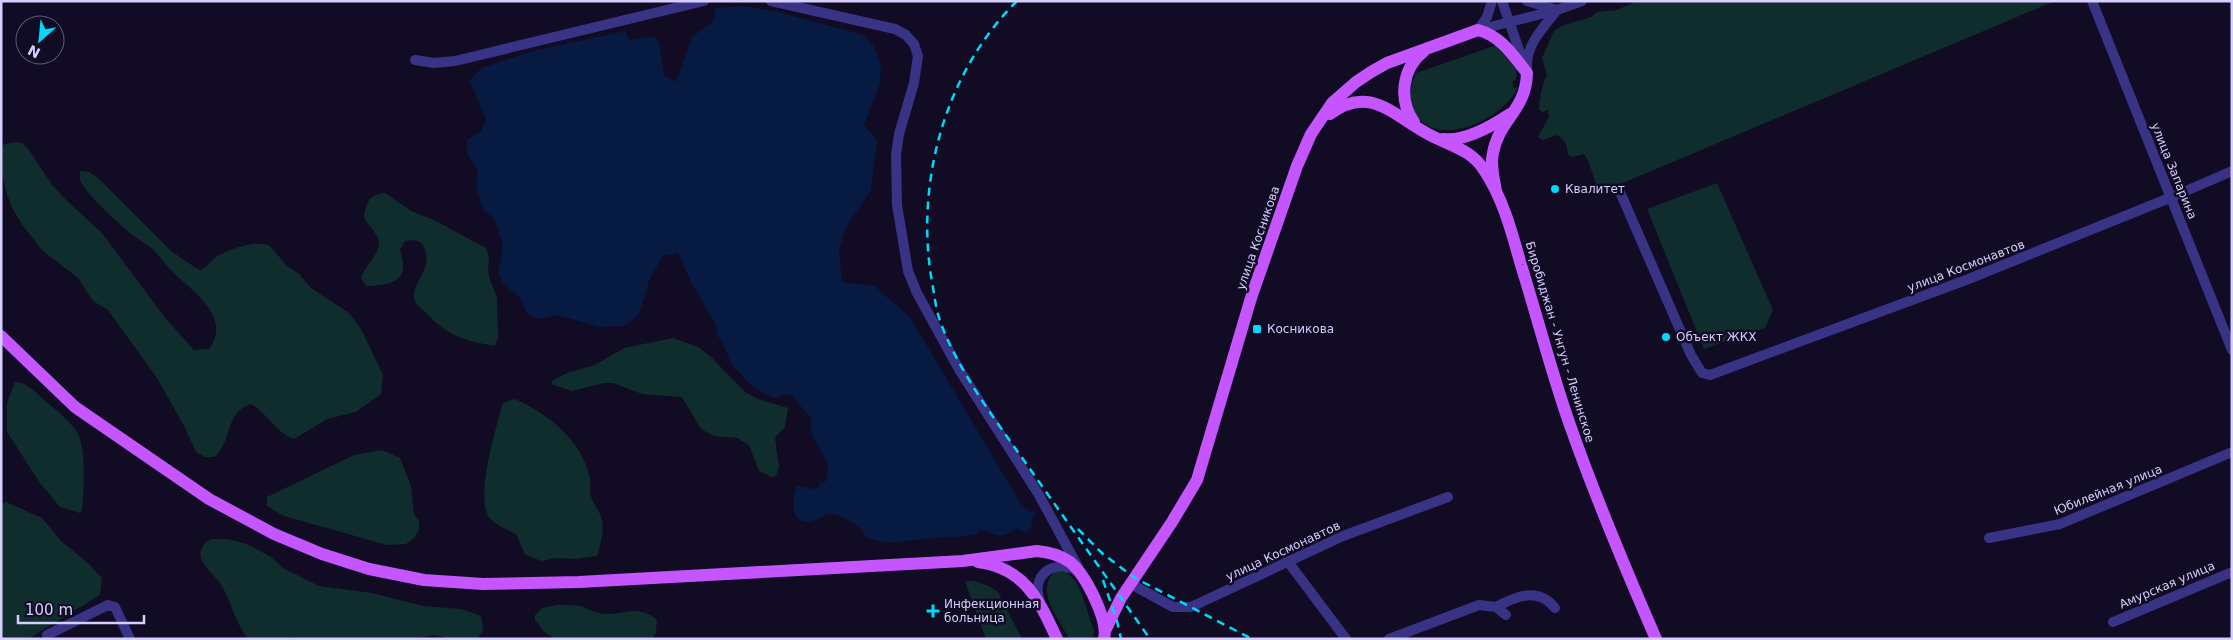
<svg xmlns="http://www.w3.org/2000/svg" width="2233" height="640" font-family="'DejaVu Sans',sans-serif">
  <rect width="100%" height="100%" fill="#110c23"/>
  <path fill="#0f2d2d" d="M 1638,1 L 2055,1 L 1599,193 L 1588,160 L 1584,154 L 1573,157 L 1568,155 C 1567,145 1566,140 1557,135 L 1543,140 L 1538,137 L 1549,117 L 1548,110 L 1543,112 L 1539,110 C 1540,97 1541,87 1547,75 L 1542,58 L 1554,31 L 1562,26 L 1591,17 L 1597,12 L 1616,10 Z
    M 1500,44 L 1517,68 L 1516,79 L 1512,82 L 1514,88 L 1518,87 C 1504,120 1432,153 1413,109 C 1407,96 1411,85 1416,73 Z
    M 13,142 L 22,143 L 29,150 L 52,185 L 66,200 L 102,233 L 166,319 L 194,350 L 209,349 C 232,319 195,293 176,275 C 166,267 160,255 150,247 C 145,243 139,240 134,236 C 122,227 87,195 81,182 C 79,178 80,174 80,171 L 89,172 L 98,178 L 171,251 L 196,268 L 201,270 C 207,267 211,261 216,257 C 229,249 256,239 270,246 L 287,266 L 299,274 L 311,288 L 349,313 L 361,329 L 383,375 L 381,394 L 356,412 L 327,419 L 294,439 C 276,433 267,413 251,404 C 224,412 233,442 214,457 L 205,457 L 196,452 L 184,426 L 157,378 L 108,310 L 93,301 L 78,278 L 43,251 L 23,226 L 12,208 L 6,191 L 2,172 L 3,145 Z
    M 1717,183 L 1773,310 L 1765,328 L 1704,349 L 1647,209 Z
    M 385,193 L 411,211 L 434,220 L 486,248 L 489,258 L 488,270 L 490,280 L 497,298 L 498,337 L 495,346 C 465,341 447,336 425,312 C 422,309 417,305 415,301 C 408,284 435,270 424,247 C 420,239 413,240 405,241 L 400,249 C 401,254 404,263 403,269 C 401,285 378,286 366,286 L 361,278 C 364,266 383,252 378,238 C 375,231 368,225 364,218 C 366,203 369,194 385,193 Z
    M 673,338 L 698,347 L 710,356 L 745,392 L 758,399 L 788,408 L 785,427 L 775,438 L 779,467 L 776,476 L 772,477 L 759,471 L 749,445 L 737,438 L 714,436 L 701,429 L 682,397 L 642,394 L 613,383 L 604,383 L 572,391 L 551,384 L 553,380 L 567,373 L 595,365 L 624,348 Z
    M 15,382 C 26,382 37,393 44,400 C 54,408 75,425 79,436 C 86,455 84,489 82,509 L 80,513 L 60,507 L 40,483 L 7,432 L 7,403 Z
    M 515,399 C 548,414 582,440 590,478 C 591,484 589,490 591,497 C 593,503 597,508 600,514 C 606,528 601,542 597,556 L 575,559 L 556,558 L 542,561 L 525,555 L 516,534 C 507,529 495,526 489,517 C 475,495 496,431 502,405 L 505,402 Z
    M 382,450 L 400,458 L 411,486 L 414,514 L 419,521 L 419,530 L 414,538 L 406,544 L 387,545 L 284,516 L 267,506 L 267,497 L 354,455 Z
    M 6,502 L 42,518 L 62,542 L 87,562 L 102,578 L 100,595 L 28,639 L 1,639 L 1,504 Z
    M 212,539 L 227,539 L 247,544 L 271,557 L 283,568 L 319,586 L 372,593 L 423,606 L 461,609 L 481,616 L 483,631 L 477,639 L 452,639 L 435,635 L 411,639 L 295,639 L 292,637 L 282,639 L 249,639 C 234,623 232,601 220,583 C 215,576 203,566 201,558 C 199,549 204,542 212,539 Z
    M 1056,571 L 1067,572 L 1076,582 L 1082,595 L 1094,631 L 1092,639 L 1070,639 L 1067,635 C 1057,616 1034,588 1056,571 Z
    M 965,581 L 974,581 L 989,586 L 998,592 L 1022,639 L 986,639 Z
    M 557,605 C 564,605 573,605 581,606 C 587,608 593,612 599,613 C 623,618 632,602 657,619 L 656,633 L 652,639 L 554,639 L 543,630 L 535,620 L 535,615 L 542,608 Z"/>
  <path fill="#061a42" d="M 742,6 L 775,11 L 863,35 L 874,46 L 881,66 L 880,84 L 864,125 L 877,140 L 871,190 L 846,227 L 839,250 L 842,282 L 874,286 L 910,317 L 1021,504 L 1030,512 L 1038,511 L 1031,520 L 1032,527 L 1026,533 L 1015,527 L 1015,530 C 996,541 996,533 980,529 L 977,534 C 957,538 942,537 923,539 C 899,541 889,546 866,537 C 864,534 862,529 859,527 C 854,523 837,513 830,514 C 818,516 812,527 797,518 C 791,510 793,495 797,486 L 815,489 L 819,487 L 820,482 L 825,482 C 836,461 815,449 811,430 C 810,427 811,422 811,418 L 792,396 L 788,394 L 776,398 L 766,395 L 749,383 L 732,365 L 722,342 L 717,335 L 716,325 L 693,286 L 678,253 L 663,256 L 650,278 L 639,315 L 624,326 L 601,327 L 556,315 L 540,319 L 527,314 L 520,298 L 504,284 L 498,274 L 503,246 L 495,220 L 483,209 L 476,188 L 478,171 L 467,153 L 467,140 L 481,131 L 486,120 L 470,81 L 481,68 L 536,50 L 626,31 L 629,40 L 654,36 L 659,43 L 664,75 L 676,82 L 692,37 L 713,21 L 716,8 Z"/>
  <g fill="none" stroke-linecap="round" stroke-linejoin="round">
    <path stroke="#393385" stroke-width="10" d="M 771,1 L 895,29 L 906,35 L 914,44 L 918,56 L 914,83 L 899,134 L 896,155 L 897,205 L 908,271 L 917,293 L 960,371 L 1039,495 L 1078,567
      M 1502,1 L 1525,67
      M 1527,1 L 1554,9
      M 2092,1 L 2232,350
      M 1478,30 L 1557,10 L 1582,1
      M 1478,30 L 1487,17 L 1492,1
      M 415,60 L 434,63 L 455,61 L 704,1
      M 1527,67 C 1526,44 1544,27 1557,10
      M 1620,192 L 1691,355 L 1702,373 L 1710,375 L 1966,280 L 2172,197 L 2232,171
      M 1989,538 L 2060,524 L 2232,452
      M 1289,563 L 1346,639
      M 1131,584 L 1173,607 L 1191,607 L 1343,536 L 1448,497
      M 1040,602 C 1031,576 1051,559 1076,570
      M 1496,607 C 1515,597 1538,586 1555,608
      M 2113,622 L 2232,572
      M 47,635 L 108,605 L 115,607 L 130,639
      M 1389,639 L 1479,605 L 1496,607 L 1506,615"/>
    <path stroke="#c455ff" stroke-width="12" d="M 1330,114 C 1370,84 1394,116 1428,134 C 1448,145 1471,149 1484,170 C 1503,198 1512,233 1521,265 C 1538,319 1552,375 1571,428 C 1596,499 1626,570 1656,639
      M 1414,122 C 1398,100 1402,68 1424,51
      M 1443,139 C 1465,142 1492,126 1510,114
      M 1,336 L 75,407 L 209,499 L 274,534 L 322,554 L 369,569 L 424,580 L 483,584 L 579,582 L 963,561 L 1037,551 C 1049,552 1060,555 1070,562 C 1085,574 1109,620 1104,639
      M 978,562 C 1025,568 1039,600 1057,639
      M 1105,631 L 1121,598 L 1172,522 L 1197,480 L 1251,298 L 1297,166 L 1311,134 L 1332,103 L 1356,82 L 1371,72 L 1387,63 L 1478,30 C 1501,36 1513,55 1527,73 C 1526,111 1499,119 1493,153 C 1490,165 1494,179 1496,191"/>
    <path stroke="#00d9f9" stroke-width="2.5" stroke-dasharray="8 6" stroke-linecap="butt" d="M 1017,1 C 946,71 916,179 931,276 C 934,291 935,306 940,321 C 960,375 997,422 1030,469 C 1070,526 1110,582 1150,639
      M 1078,529 L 1103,554 L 1135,578 L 1252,639
      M 1103,580 L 1117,621 L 1121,639"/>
  </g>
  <g fill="#00d9f9" stroke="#110c23" stroke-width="2">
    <circle cx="1555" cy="189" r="5"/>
    <rect x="1252" y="324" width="10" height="10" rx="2.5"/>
    <circle cx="1666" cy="337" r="5"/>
    <path d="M930.5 603.5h5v5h5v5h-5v5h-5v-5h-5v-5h5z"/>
  </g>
  <g text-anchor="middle" stroke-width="5" stroke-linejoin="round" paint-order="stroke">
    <g font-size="12" fill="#d5ceff" stroke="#110c23">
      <text transform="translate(2174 171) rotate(68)" y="4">улица Запарина</text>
      <text transform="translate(1258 238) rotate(-71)" y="4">улица Косникова</text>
      <text transform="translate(1966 266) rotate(-21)" y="4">улица Космонавтов</text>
      <text transform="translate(1560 342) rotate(73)" y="4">Биробиджан - Унгун - Ленинское</text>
      <text transform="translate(2108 490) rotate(-22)" y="4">Юбилейная улица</text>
      <text transform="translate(1283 551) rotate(-25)" y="4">улица Космонавтов</text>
      <text transform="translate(2167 585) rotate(-23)" y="4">Амурская улица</text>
    </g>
    <g font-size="12" fill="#d5ceff" stroke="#110c23" text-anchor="start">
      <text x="1565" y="193">Квалитет</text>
      <text x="1267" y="333">Косникова</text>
      <text x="1676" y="341">Объект ЖКХ</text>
      <text x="944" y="608">Инфекционная<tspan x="944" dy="14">больница</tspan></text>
    </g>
  </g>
  <rect width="2233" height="640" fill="none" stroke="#d5ceff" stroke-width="5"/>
  <g transform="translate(40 40) rotate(207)"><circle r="24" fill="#110c23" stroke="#5f5a7b"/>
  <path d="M0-4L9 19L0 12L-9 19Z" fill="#00d9f9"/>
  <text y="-8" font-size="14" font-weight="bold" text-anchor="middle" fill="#d5ceff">N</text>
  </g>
  <path d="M18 615v8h126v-8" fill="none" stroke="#d5ceff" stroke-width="2.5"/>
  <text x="25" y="615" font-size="15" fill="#d5ceff" stroke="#110c23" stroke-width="4" paint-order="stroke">100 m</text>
</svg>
